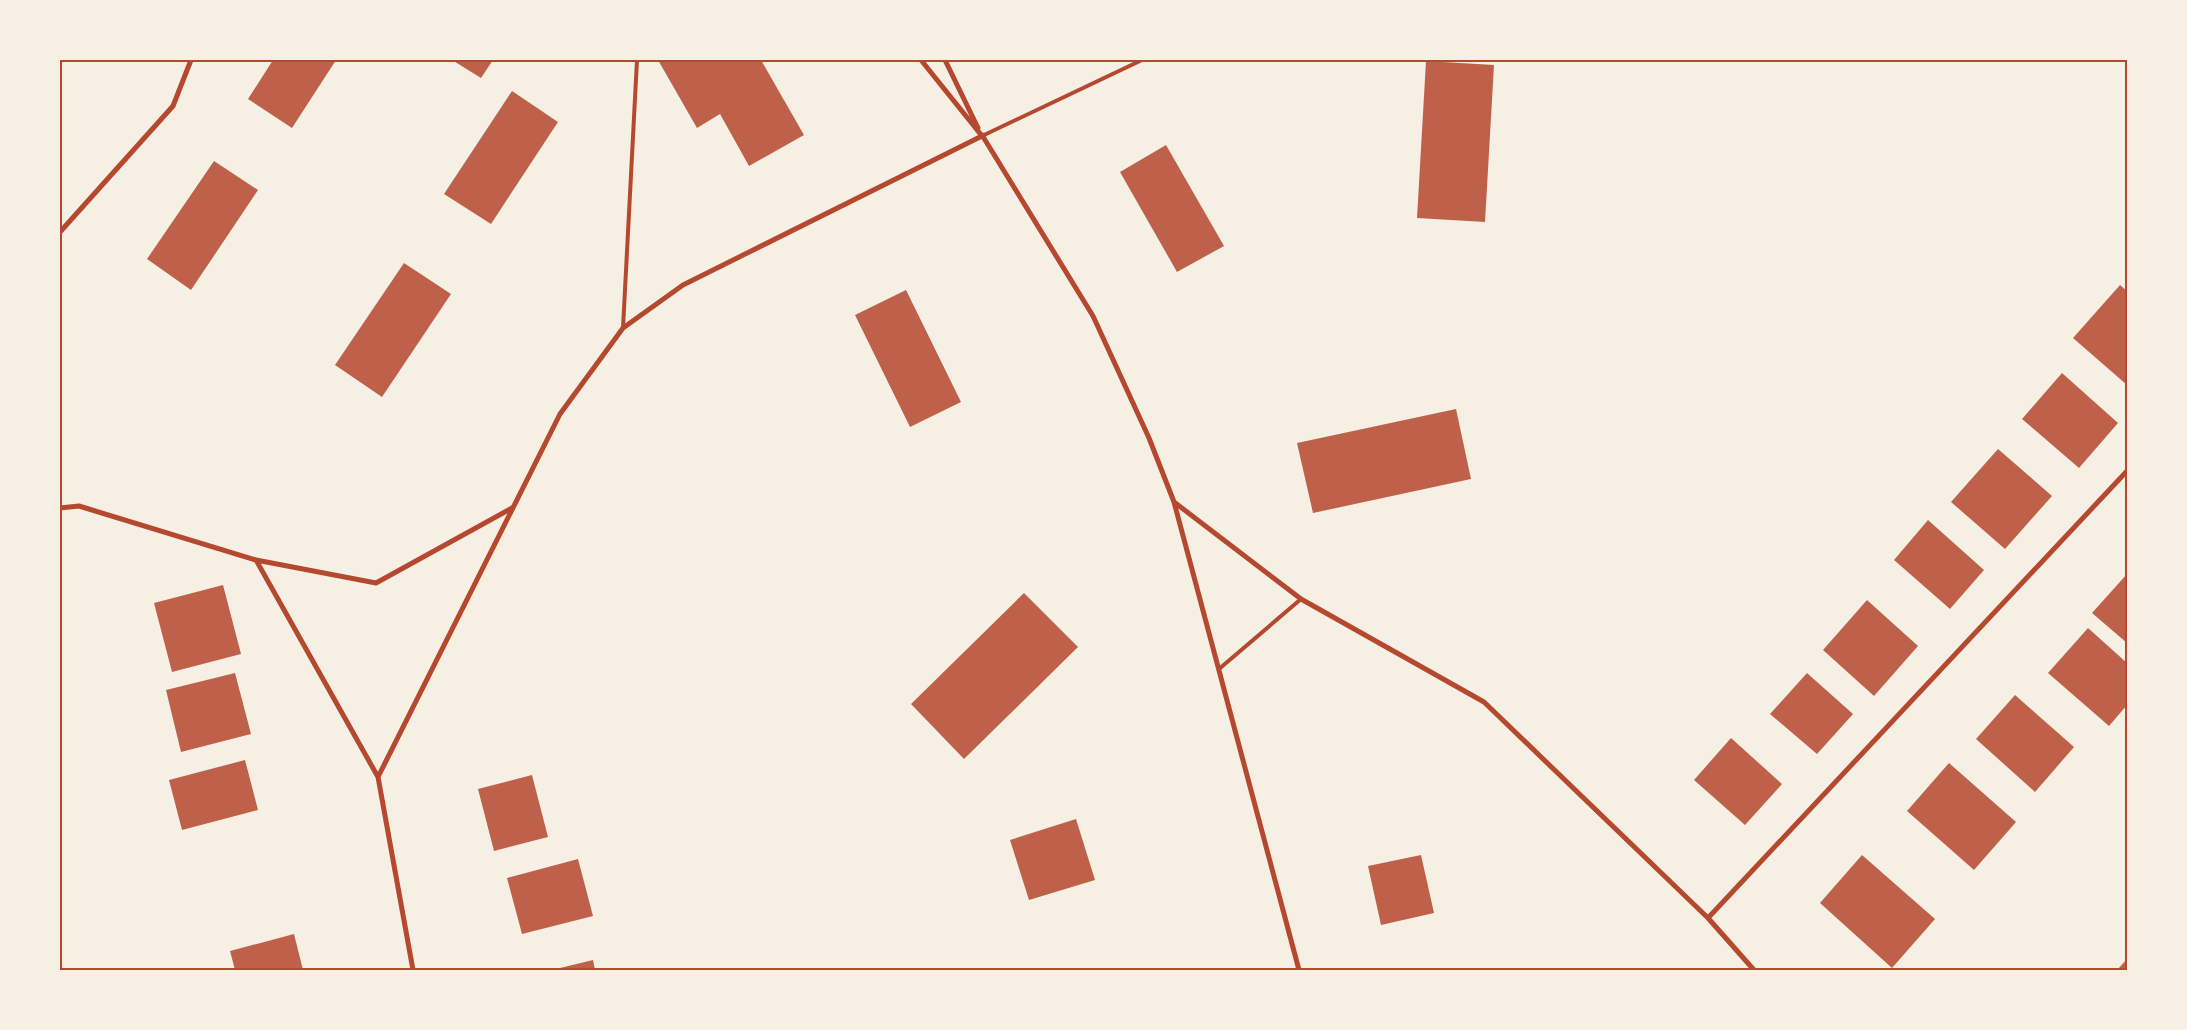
<svg xmlns="http://www.w3.org/2000/svg" width="2187" height="1030" font-family="'Golos Text',sans-serif">
  <rect width="100%" height="100%" fill="#f6efe4"/>
  <path fill="#bf614a" d="M 273,60 L 336,60 L 292,128 L 248,99 Z
    M 452,60 L 493,60 L 481,78 Z
    M 658,60 L 761,60 L 804,135 L 749,166 L 720,114 L 697,128 Z
    M 1426,61 L 1494,65 L 1485,222 L 1417,218 Z
    M 512,91 L 558,122 L 491,224 L 444,194 Z
    M 1166,145 L 1224,246 L 1177,272 L 1120,172 Z
    M 214,161 L 258,190 L 191,290 L 147,259 Z
    M 404,263 L 451,294 L 382,397 L 335,365 Z
    M 2120,285 L 2127,291 L 2127,385 L 2073,338 Z
    M 906,290 L 961,402 L 910,427 L 855,315 Z
    M 2062,373 L 2118,423 L 2079,468 L 2022,419 Z
    M 1456,409 L 1471,479 L 1313,513 L 1297,443 Z
    M 1998,449 L 2052,496 L 2005,549 L 1951,502 Z
    M 1928,520 L 1984,570 L 1950,609 L 1894,560 Z
    M 2127,574 L 2127,643 L 2092,613 Z
    M 223,585 L 241,654 L 172,672 L 154,603 Z
    M 1024,593 L 1078,647 L 964,759 L 911,704 Z
    M 1867,600 L 1918,646 L 1874,696 L 1823,650 Z
    M 2088,628 L 2127,663 L 2127,705 L 2109,726 L 2048,673 Z
    M 235,673 L 251,734 L 181,752 L 166,690 Z
    M 1807,673 L 1853,714 L 1817,754 L 1770,714 Z
    M 2015,695 L 2074,747 L 2035,792 L 1976,739 Z
    M 1731,738 L 1782,784 L 1745,825 L 1694,780 Z
    M 245,760 L 258,810 L 182,830 L 169,780 Z
    M 1949,763 L 2016,822 L 1974,870 L 1907,811 Z
    M 532,775 L 548,837 L 494,851 L 478,789 Z
    M 1076,819 L 1095,880 L 1029,900 L 1010,840 Z
    M 1421,855 L 1434,913 L 1381,925 L 1368,866 Z
    M 1862,855 L 1935,919 L 1892,968 L 1820,903 Z
    M 578,859 L 593,916 L 522,934 L 507,878 Z
    M 294,934 L 303,970 L 235,970 L 230,951 Z
    M 2127,959 L 2127,970 L 2117,970 Z
    M 593,960 L 595,970 L 556,970 L 556,969 Z"/>
  <g fill="none" stroke-linecap="round" stroke-linejoin="round">
    <path stroke="#b5482f" stroke-width="4" d="M 982,136 L 1142,60
      M 623,328 L 637,60
      M 1219,669 L 1301,599"/>
    <path stroke="#b5482f" stroke-width="5" d="M 945,60 L 978,128
      M 982,135 L 1093,316 L 1149,438 L 1174,502 L 1299,970
      M 60,232 L 173,106 L 191,60
      M 1174,502 L 1301,599 L 1484,702 L 1708,918 L 1754,970
      M 60,508 L 79,506 L 256,560 L 378,777
      M 256,560 L 376,583 L 512,508
      M 1708,918 L 2127,471
      M 413,970 L 378,777 L 560,414 L 623,328 L 683,285 L 982,136 L 921,60"/>
  </g>
  <rect width="2187" height="1030" fill="none" stroke="#f6efe4" stroke-width="122"/>
  <rect x="61" y="61" width="2065" height="908" fill="none" stroke="#b5482f" stroke-width="2"/>
</svg>
